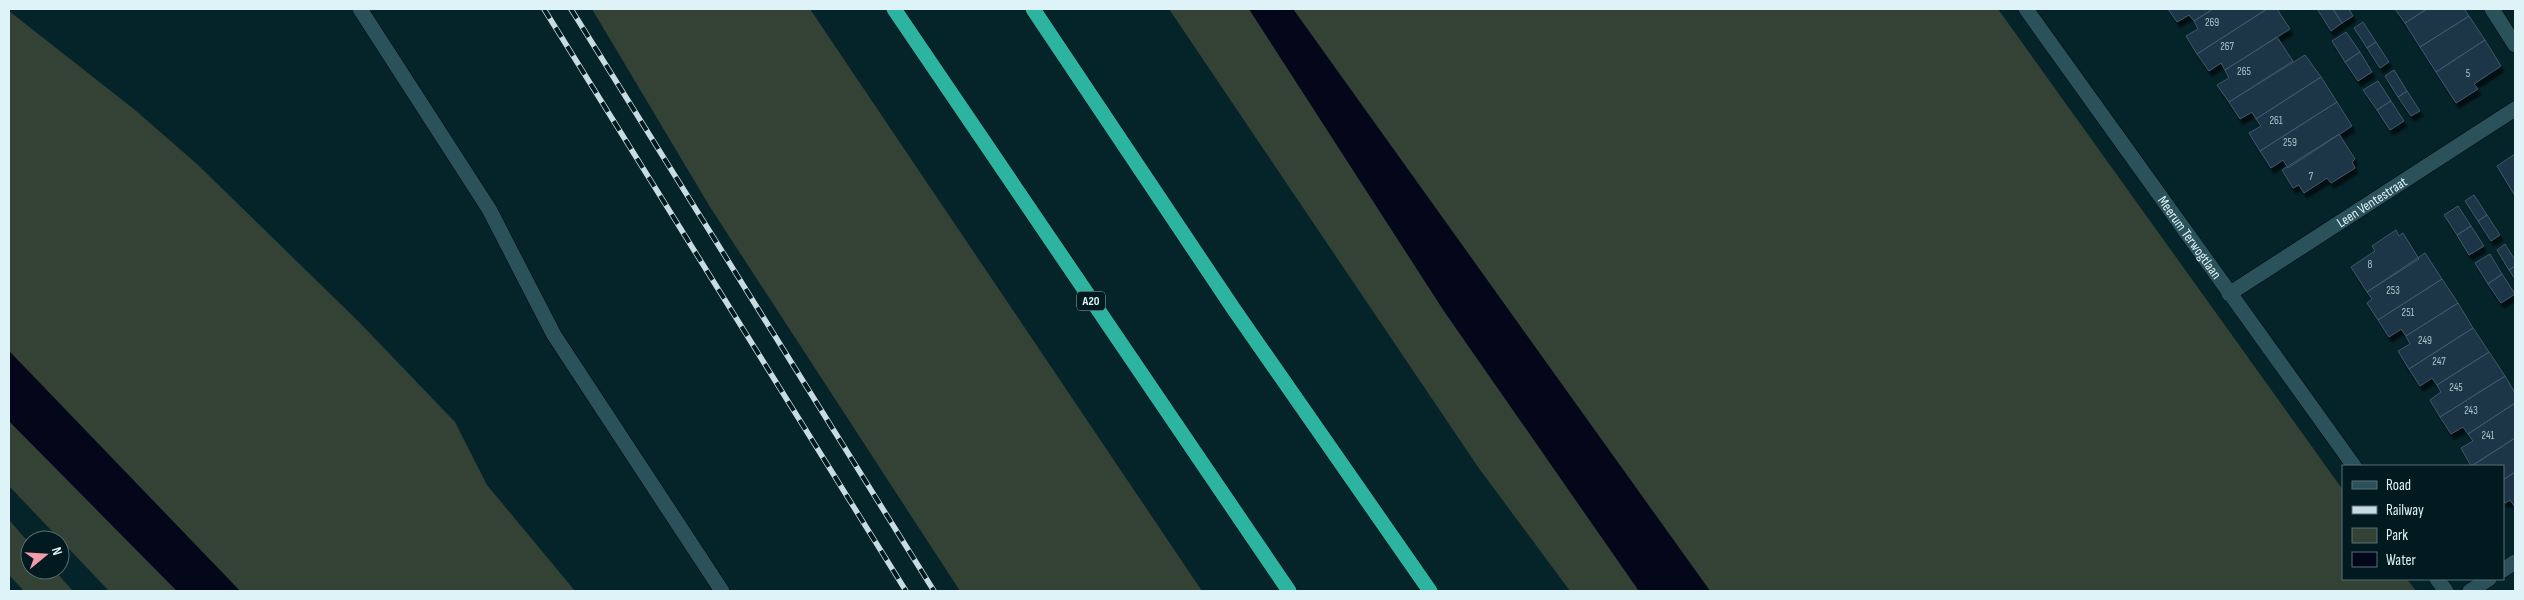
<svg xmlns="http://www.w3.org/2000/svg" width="2524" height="600" font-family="'Sofia Sans Condensed',sans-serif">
  <defs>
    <filter id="shadow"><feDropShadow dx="3" dy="5.5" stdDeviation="1" flood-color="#0009"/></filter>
  </defs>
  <rect width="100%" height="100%" fill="#052429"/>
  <path fill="#334235" d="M 592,9 L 810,9 L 1202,591 L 960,591 L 710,207 Z
    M 1169,9 L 1249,9 L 1444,311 L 1639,591 L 1570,591 L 1478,467 Z
    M 1293,9 L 1998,9 L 2343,490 L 2343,579 L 2407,579 L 2416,591 L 1710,591 Z
    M 9,11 L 135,110 L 198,165 L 359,322 L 455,422 L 487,485 L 575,591 L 240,591 L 9,351 Z
    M 9,421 L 177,591 L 109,591 L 9,486 Z
    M 9,520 L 30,544 L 30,570 L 54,570 L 73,591 L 24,591 L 9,575 Z"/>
  <path fill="#04061a" d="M 1249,9 L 1293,9 L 1710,591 L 1639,591 L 1444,311 Z
    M 9,351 L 240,591 L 177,591 L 9,421 Z"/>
  <path fill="#1c3446" stroke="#3e586d" filter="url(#shadow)" d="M 2168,9 L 2213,9 L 2194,21 L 2189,15 L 2177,22 Z
    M 2213,9 L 2267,9 L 2197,54 L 2186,36 L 2198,29 L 2194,21 Z
    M 2267,9 L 2277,9 L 2290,29 L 2225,70 L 2221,63 L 2209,71 L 2197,54 Z
    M 2320,9 L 2333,9 L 2342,23 L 2331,31 L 2318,10 Z
    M 2333,9 L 2349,9 L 2353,16 L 2342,23 Z
    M 2395,9 L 2427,9 L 2405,23 Z
    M 2427,9 L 2464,9 L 2469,16 L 2420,47 L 2405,23 Z
    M 2469,16 L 2485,40 L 2436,72 L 2420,47 Z
    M 2363,22 L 2376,42 L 2367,48 L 2354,28 Z
    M 2346,32 L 2360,52 L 2345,62 L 2332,41 Z
    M 2277,37 L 2293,61 L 2229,102 L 2217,85 L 2229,78 L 2225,70 Z
    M 2485,40 L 2501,66 L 2474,84 L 2478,89 L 2456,103 L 2436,72 Z
    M 2376,42 L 2389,62 L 2380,68 L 2367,48 Z
    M 2360,52 L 2372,72 L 2358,81 L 2345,62 Z
    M 2305,55 L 2321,77 L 2256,119 L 2252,112 L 2240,119 L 2229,102 Z
    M 2394,70 L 2407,91 L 2398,97 L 2385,76 Z
    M 2321,77 L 2337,102 L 2260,151 L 2249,133 L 2261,126 L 2256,119 Z
    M 2378,81 L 2391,101 L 2377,110 L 2363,90 Z
    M 2407,91 L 2420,111 L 2411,116 L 2398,97 Z
    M 2391,101 L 2404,121 L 2390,130 L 2377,110 Z
    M 2337,102 L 2352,126 L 2288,168 L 2283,160 L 2271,168 L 2260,151 Z
    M 2339,134 L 2355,159 L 2352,162 L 2355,168 L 2331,183 L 2327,178 L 2304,193 L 2299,185 L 2293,188 L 2282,170 Z
    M 2515,154 L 2515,196 L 2497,166 Z
    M 2474,195 L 2487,215 L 2478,221 L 2465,201 Z
    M 2458,206 L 2471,226 L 2457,235 L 2444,215 Z
    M 2487,215 L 2500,235 L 2491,241 L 2478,221 Z
    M 2471,226 L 2484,246 L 2469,255 L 2457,235 Z
    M 2396,230 L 2399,236 L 2403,233 L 2419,259 L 2367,292 L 2351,267 L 2375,251 L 2372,246 Z
    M 2505,244 L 2515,260 L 2515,266 L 2509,270 L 2497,250 Z
    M 2425,253 L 2442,279 L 2378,320 L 2367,303 L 2372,299 L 2367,292 Z
    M 2490,254 L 2502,274 L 2488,284 L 2475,263 Z
    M 2515,266 L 2515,279 L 2509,270 Z
    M 2502,274 L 2515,294 L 2501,303 L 2488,284 Z
    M 2442,279 L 2458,303 L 2406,336 L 2401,329 L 2389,337 L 2378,320 Z
    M 2458,303 L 2473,328 L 2409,369 L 2398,351 L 2410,344 L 2406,336 Z
    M 2473,328 L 2489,352 L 2437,385 L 2432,378 L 2420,386 L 2409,369 Z
    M 2489,352 L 2505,376 L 2440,417 L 2430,400 L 2441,392 L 2437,385 Z
    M 2505,376 L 2515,393 L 2515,403 L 2468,434 L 2463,427 L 2451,434 L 2440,417 Z
    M 2515,403 L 2515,438 L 2471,466 L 2461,448 L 2473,441 L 2468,434 Z
    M 2515,438 L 2515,472 L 2503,480 L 2503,466 L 2472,466 Z
    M 2515,472 L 2515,507 L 2510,500 L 2505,503 L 2503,500 L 2503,480 Z"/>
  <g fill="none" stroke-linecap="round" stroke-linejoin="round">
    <g stroke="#000c10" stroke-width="16">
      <path id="service" d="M 360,9 L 489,209 L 554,335 L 722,591"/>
    </g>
    <g stroke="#000c10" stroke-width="16">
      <g id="minor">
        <path id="s1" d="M 2026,9 L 2354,466"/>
        <path d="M 2492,9 L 2515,45"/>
        <path id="s2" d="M 2229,294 L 2515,109"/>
        <path d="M 2503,570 L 2515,562"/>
        <path d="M 2437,579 L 2446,591"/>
        <path d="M 2470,591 L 2489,579"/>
      </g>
    </g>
    <g stroke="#000c10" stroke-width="16">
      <path id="motorway" d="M 894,9 L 1289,591
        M 1033,9 L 1233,308 L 1430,591"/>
    </g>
    <use href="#service" stroke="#2b525a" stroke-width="15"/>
    <use href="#minor" stroke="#2b525a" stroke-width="15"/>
    <use href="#motorway" stroke="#2cb4a0" stroke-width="15"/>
    <g stroke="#c6dce0" stroke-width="5.5">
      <path id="rail" d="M 544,9 L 906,591
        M 571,9 L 934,591"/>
    </g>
    <use href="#rail" stroke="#001a20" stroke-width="4" stroke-dasharray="11" stroke-linecap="butt"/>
  </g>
  <g text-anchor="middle" stroke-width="4.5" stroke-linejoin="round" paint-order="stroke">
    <g font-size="11" fill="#aec3cb">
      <text x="2212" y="26">269</text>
      <text x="2227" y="50">267</text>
      <text x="2244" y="75">265</text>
      <text x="2468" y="77">5</text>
      <text x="2276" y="124">261</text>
      <text x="2290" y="146">259</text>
      <text x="2311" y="180">7</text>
      <text x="2370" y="268">8</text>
      <text x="2393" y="294">253</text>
      <text x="2408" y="316">251</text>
      <text x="2425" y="344">249</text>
      <text x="2439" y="365">247</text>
      <text x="2456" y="391">245</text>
      <text x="2471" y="414">243</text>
      <text x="2488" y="439">241</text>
    </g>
    <rect fill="#001a20" stroke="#9bb2b6" stroke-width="1" x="1077" y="291.5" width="28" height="19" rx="4"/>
    <g font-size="12" font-weight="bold" fill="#def3f7">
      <text x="1091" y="305">A20</text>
    </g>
    <g font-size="14" fill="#def3f7" stroke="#001a20">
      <text dy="5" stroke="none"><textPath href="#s2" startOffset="170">Leen Ventestraat</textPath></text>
      <text dy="5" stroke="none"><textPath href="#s1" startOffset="281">Meerum Terwogtlaan</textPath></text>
    </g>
  </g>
  <rect width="2524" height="600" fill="none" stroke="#def3f7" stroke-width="20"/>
  <rect x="2342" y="465" width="162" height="115" fill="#001a20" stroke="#597176"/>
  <rect x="2352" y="481" width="25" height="8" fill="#2b525a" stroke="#597176"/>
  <text x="2386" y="490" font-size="15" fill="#def3f7">Road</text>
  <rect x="2352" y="506" width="25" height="8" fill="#c6dce0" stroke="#597176"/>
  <text x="2386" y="515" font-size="15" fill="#def3f7">Railway</text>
  <rect x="2352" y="528" width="25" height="15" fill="#334235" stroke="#597176"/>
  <text x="2386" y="540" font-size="15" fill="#def3f7">Park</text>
  <rect x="2352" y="552" width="25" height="15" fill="#04061a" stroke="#597176"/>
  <text x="2386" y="565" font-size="15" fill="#def3f7">Water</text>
  <g transform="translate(45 555) rotate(72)"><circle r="24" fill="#001a20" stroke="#597176"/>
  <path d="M0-4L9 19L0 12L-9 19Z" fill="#f39aab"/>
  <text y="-8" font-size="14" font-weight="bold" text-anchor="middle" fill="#def3f7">N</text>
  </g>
</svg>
